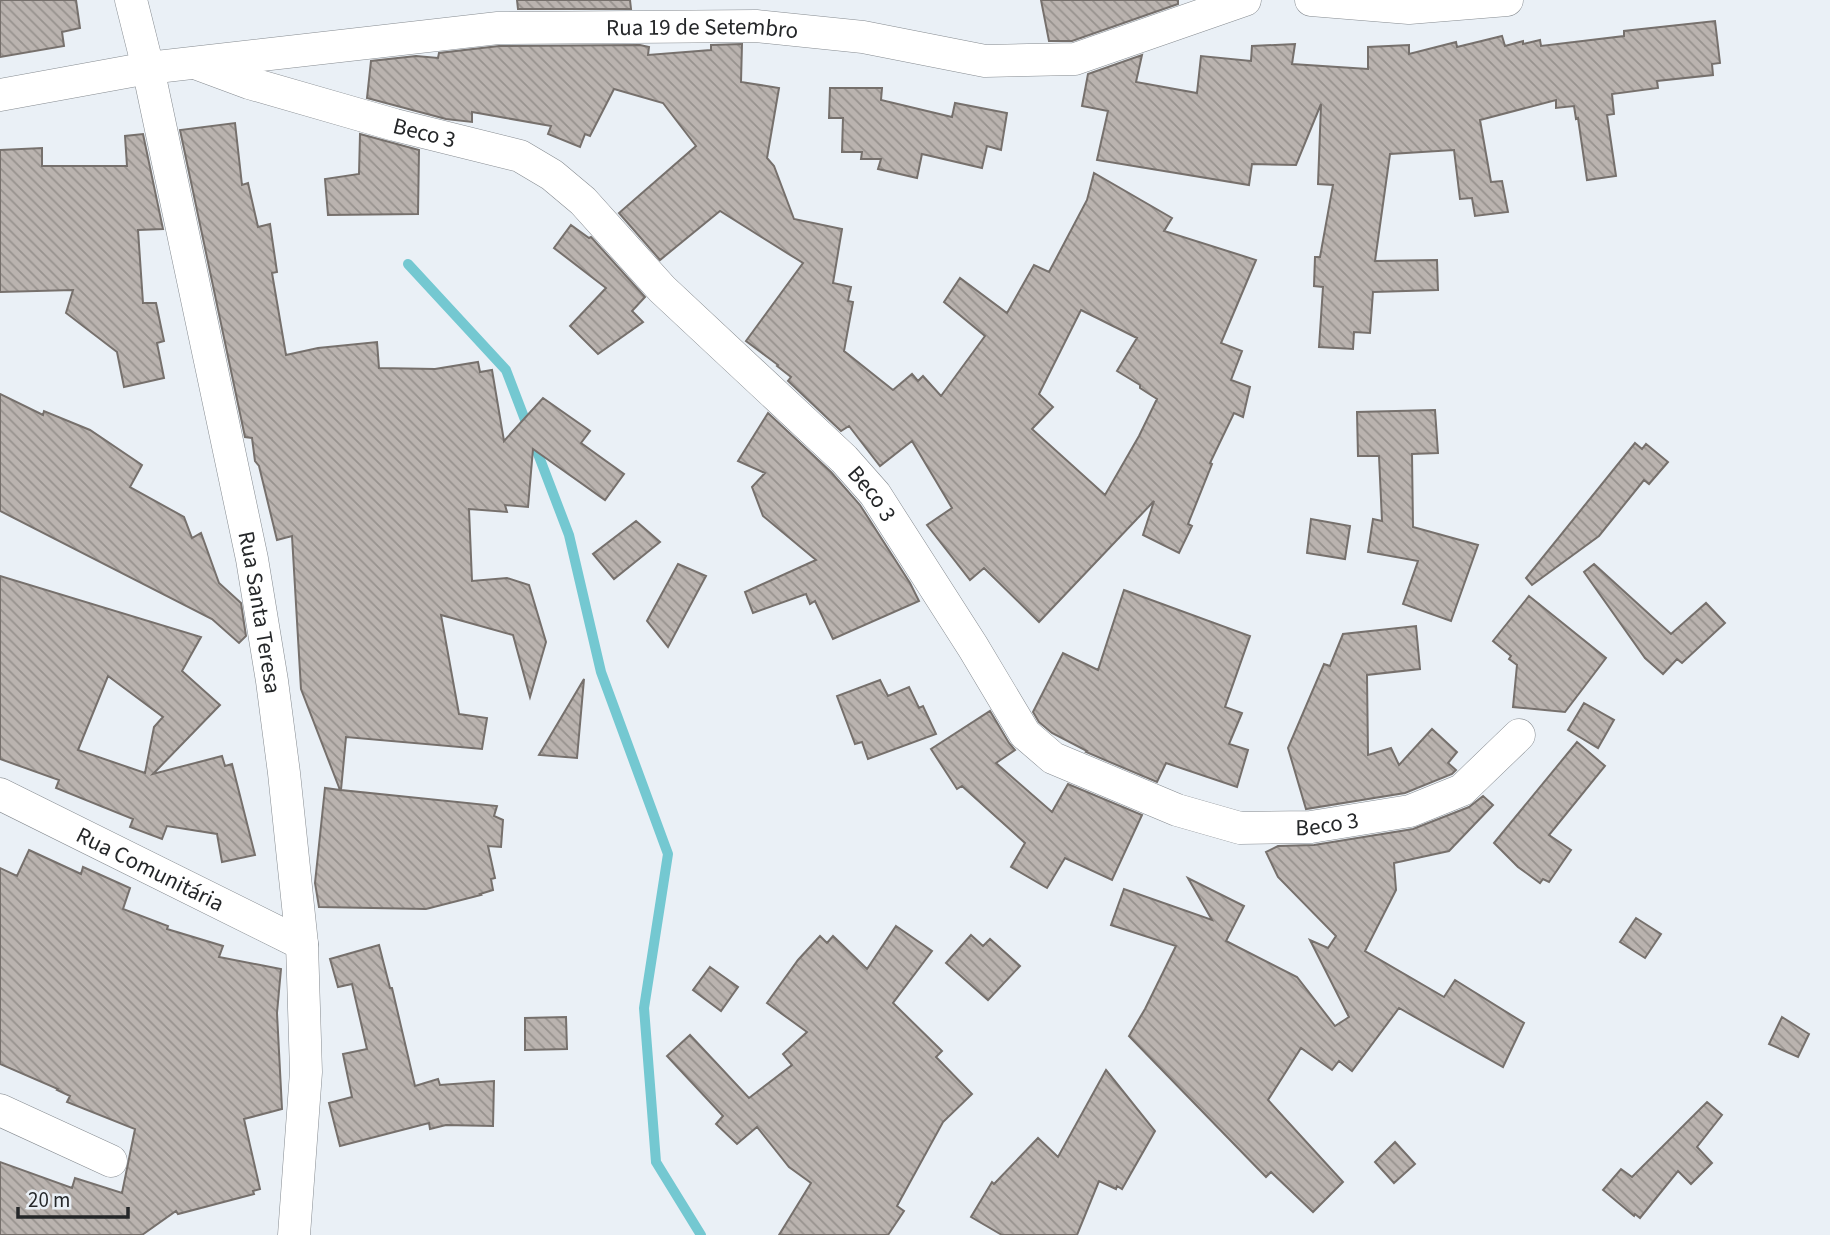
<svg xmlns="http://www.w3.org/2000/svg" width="1830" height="1235" font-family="'Source Sans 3',sans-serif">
  <defs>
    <pattern id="building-back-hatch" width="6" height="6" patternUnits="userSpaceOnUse" patternTransform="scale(1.75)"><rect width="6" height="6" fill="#bab3af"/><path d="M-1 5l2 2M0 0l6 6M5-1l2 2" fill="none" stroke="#97928e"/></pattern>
  </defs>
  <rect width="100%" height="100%" fill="#eaf0f6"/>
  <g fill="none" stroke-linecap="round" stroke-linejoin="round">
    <path stroke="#74c8d1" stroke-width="10" d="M 408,264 L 506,370 L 569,535 L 601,672 L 668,854 L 644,1008 L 656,1162 L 701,1235"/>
  </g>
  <path fill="url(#building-back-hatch)" stroke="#76706c" stroke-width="2" fill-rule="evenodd" d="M 0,0 L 76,0 L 80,28 L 62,32 L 64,46 L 0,57 Z
    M 517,0 L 630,0 L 631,9 L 518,9 Z
    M 1041,0 L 1178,0 L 1178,4 L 1072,41 L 1049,41 Z
    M 1715,21 L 1720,63 L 1712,64 L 1713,75 L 1657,81 L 1658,88 L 1612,94 L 1614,114 L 1607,115 L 1616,176 L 1587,180 L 1578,118 L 1576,119 L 1574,106 L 1556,108 L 1556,100 L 1480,120 L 1491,182 L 1502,181 L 1508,212 L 1475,216 L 1472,198 L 1460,199 L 1454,150 L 1390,154 L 1375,261 L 1437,260 L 1438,290 L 1373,292 L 1370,333 L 1354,332 L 1353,349 L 1319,347 L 1323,287 L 1314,286 L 1315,257 L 1320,257 L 1333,185 L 1318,184 L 1321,104 L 1296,165 L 1252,164 L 1249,185 L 1097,160 L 1108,111 L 1082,106 L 1088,74 L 1142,55 L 1136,82 L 1197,93 L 1201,56 L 1251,61 L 1252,46 L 1295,44 L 1292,64 L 1368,69 L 1368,47 L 1409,45 L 1409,54 L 1456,42 L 1457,47 L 1502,36 L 1505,46 L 1523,41 L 1523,44 L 1540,40 L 1541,46 L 1624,36 L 1624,31 Z
    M 742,44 L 741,82 L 779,88 L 767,158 L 774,166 L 794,219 L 842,229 L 833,283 L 851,287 L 848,301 L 853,302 L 844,351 L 893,390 L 912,374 L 918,381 L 923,376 L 941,396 L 985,336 L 944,302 L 960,278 L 1007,313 L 1034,265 L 1049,272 L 1087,200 L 1094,173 L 1172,218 L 1164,231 L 1256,260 L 1221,343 L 1242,351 L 1231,380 L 1250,387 L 1243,417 L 1234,413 L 1210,463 L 1212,464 L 1188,524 L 1192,526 L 1179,553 L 1143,535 L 1154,501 L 1039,622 L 984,568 L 970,580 L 927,525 L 952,508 L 912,441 L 880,466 L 849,426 L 841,431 L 788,381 L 791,377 L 777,366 L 778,365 L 746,341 L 803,263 L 720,211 L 660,260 L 619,213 L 696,146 L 663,103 L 614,89 L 590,136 L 585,134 L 580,147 L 548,134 L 551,126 L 472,112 L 472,122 L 446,119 L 367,98 L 371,61 L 416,56 L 438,58 L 439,53 L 499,46 L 640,45 L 649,47 L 648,55 L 711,50 L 711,45 ZM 1081,310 L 1137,338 L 1117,371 L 1140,385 L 1140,388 L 1157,399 L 1139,436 L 1105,495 L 1032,429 L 1053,407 L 1039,394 Z
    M 830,88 L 882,88 L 881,100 L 952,117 L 955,103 L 1007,113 L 1001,150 L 987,146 L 982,168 L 922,154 L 917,178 L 878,169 L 881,159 L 861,159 L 862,152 L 842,152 L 843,118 L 829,118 Z
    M 235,123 L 242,185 L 248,183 L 258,227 L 270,224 L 277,272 L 272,273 L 286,355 L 318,348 L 377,342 L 379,368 L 435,369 L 478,362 L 480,372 L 492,370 L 504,441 L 543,398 L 590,431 L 581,443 L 624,474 L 605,500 L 533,449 L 528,507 L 505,505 L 507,512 L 469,509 L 472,581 L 507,578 L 529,585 L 546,642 L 530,697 L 513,635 L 441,615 L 459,714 L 487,718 L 482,749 L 346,737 L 341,790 L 497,806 L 494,816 L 503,820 L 501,847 L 488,846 L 495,878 L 491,879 L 493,890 L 480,894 L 481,895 L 426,909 L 319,907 L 315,883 L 325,788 L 340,790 L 301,689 L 292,536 L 277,540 L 259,466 L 255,461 L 252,438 L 245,437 L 180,130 Z
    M 143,134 L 163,229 L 138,230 L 143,303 L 156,303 L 164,341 L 157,343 L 164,378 L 124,387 L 117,352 L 66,313 L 73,290 L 0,292 L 0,150 L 42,148 L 42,166 L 127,166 L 125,136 Z
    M 360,134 L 419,150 L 418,214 L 328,215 L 325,179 L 359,174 Z
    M 571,225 L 589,238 L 591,237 L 645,297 L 632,311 L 643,322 L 598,354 L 570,326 L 606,288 L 554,248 Z
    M 0,394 L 43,415 L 44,411 L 90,430 L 142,465 L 130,487 L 184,517 L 192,538 L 201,533 L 219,583 L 241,603 L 246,636 L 239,643 L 212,619 L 0,511 Z
    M 1435,410 L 1438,453 L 1412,454 L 1413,527 L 1478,545 L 1451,621 L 1403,604 L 1418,561 L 1368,552 L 1373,519 L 1382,521 L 1379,456 L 1358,456 L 1357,412 Z
    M 768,413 L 831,472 L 860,505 L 910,583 L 919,601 L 833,639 L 815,601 L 810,604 L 806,594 L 753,613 L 745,592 L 816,560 L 763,516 L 752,487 L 765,473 L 738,461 Z
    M 1635,443 L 1642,449 L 1646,444 L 1668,462 L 1649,484 L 1644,480 L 1599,536 L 1532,585 L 1526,578 Z
    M 1311,519 L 1350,526 L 1345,559 L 1307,553 Z
    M 636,521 L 660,542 L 614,579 L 593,554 Z
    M 678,564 L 706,576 L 668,647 L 647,621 Z
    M 1594,564 L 1671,634 L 1706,603 L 1725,623 L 1682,663 L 1677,659 L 1663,674 L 1645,658 L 1584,572 Z
    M 0,576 L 201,637 L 182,671 L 220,705 L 153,774 L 222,756 L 225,766 L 232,764 L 255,855 L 222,862 L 217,834 L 167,826 L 162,839 L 130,827 L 133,819 L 56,788 L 59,780 L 0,759 ZM 108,676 L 163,717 L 154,727 L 145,773 L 78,750 Z
    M 1124,590 L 1250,636 L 1225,707 L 1242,713 L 1229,744 L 1248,750 L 1237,787 L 1166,763 L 1157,782 L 1086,752 L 1087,751 L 1052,733 L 1039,722 L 1033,712 L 1063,653 L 1098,670 Z
    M 1529,596 L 1606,658 L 1565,712 L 1513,707 L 1517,665 L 1509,659 L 1511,656 L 1493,641 Z
    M 1416,626 L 1420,669 L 1367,675 L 1368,755 L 1391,748 L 1399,765 L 1432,729 L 1457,752 L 1448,763 L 1456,770 L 1452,774 L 1405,793 L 1306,809 L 1288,748 L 1324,664 L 1330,666 L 1343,634 Z
    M 584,679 L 577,758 L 539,755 Z
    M 880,680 L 888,696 L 909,687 L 919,708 L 923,706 L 936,734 L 868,759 L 862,742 L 855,744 L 837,696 Z
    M 1584,703 L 1614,720 L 1598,748 L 1568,730 Z
    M 990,711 L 1009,743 L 1015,750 L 996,763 L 1052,812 L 1068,784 L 1142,815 L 1112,880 L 1065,858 L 1047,888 L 1011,867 L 1025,843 L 962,786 L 957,789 L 931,749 Z
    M 1577,742 L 1605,766 L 1549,835 L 1571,850 L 1549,882 L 1543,879 L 1540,883 L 1518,867 L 1494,843 Z
    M 1483,796 L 1493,805 L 1449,851 L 1394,863 L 1396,890 L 1365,951 L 1444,997 L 1455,980 L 1524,1023 L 1503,1067 L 1399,1008 L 1352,1071 L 1339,1061 L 1332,1070 L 1301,1048 L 1268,1100 L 1343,1182 L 1313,1212 L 1271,1172 L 1266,1177 L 1129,1036 L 1145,1009 L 1176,946 L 1111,925 L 1124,889 L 1212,920 L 1188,878 L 1244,906 L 1226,941 L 1297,977 L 1335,1026 L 1349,1017 L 1310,940 L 1328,948 L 1336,936 L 1278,877 L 1266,852 L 1278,846 L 1314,845 L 1413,829 L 1469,807 Z
    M 29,850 L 81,874 L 83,867 L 130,888 L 123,909 L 168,926 L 167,929 L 223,946 L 219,957 L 281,969 L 277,1013 L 282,1109 L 244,1119 L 260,1189 L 253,1191 L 254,1194 L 178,1214 L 176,1211 L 142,1235 L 0,1235 L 0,1162 L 72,1188 L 75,1178 L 122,1193 L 135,1129 L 67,1102 L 70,1096 L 57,1090 L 58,1089 L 0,1064 L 0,868 L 17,876 Z
    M 1636,918 L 1661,934 L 1645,958 L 1620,942 Z
    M 896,926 L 932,951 L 893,1003 L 942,1051 L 936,1057 L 972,1094 L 943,1122 L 897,1206 L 904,1211 L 888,1235 L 779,1235 L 811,1183 L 789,1167 L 757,1127 L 737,1144 L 716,1124 L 723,1116 L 667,1056 L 690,1035 L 749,1098 L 792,1065 L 783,1054 L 807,1032 L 767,1003 L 798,960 L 820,936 L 827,943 L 833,936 L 867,969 Z
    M 971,935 L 983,946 L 990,939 L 1020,966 L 988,1000 L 946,963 Z
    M 379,945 L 390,988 L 392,988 L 415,1086 L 438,1079 L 440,1085 L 494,1081 L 493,1126 L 446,1125 L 430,1129 L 429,1123 L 340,1146 L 329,1103 L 352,1097 L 343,1054 L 367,1049 L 352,984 L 338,987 L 330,959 Z
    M 710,967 L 738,987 L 721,1011 L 693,990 Z
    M 566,1017 L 567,1049 L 525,1050 L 525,1018 Z
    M 1782,1017 L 1809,1034 L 1798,1057 L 1769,1044 Z
    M 1106,1070 L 1155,1131 L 1122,1189 L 1117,1186 L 1116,1189 L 1099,1181 L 1077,1235 L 1002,1235 L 971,1217 L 992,1182 L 994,1184 L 1038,1138 L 1058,1157 Z
    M 1707,1102 L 1722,1115 L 1697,1147 L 1712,1163 L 1691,1184 L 1678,1171 L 1640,1218 L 1635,1214 L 1634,1216 L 1603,1190 L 1621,1169 L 1632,1177 Z
    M 1395,1142 L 1415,1164 L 1394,1183 L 1375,1162 Z"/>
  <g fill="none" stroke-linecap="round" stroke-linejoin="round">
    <g stroke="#868b90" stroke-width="33">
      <g id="street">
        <path id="s1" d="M 131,0 L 148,68 L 252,559 L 272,681 L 284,773 L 302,944 L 306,1072 L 294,1235"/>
        <path d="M 1311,0 L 1409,8 L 1507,0"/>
        <path id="s2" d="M 195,63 L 249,83 L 395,125 L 520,156 L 552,175 L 583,201 L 662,289 L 844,459 L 875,494 L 973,647 L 1025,734 L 1053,758 L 1177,810 L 1240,828 L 1311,827 L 1410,811 L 1462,790 L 1519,735"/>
        <path id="s3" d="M 0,95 L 148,68 L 498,28 L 756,26 L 863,37 L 985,61 L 1075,59 L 1245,0"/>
        <path id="s4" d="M 0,794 L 302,944"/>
        <path d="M 0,1110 L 111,1161"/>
      </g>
    </g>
    <use href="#street" stroke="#fff" stroke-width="32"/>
  </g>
  <g text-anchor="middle" stroke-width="6" stroke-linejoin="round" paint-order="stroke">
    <g font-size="23" fill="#252729" stroke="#eaf0f6">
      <text dy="8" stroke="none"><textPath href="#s3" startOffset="707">Rua 19 de Setembro</textPath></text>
      <text dy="8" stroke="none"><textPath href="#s2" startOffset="240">Beco 3</textPath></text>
      <text dy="8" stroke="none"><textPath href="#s2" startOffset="828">Beco 3</textPath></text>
      <text dy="8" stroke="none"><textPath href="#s1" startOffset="626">Rua Santa Teresa</textPath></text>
      <text dy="8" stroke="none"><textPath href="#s2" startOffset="1437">Beco 3</textPath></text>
      <text dy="8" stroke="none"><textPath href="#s4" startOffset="168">Rua Comunitária</textPath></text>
    </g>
  </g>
  <path d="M18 1207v10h110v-10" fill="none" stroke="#252729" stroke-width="3.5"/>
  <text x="28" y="1207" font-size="21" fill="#252729" stroke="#eaf0f6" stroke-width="5" paint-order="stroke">20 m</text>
</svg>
